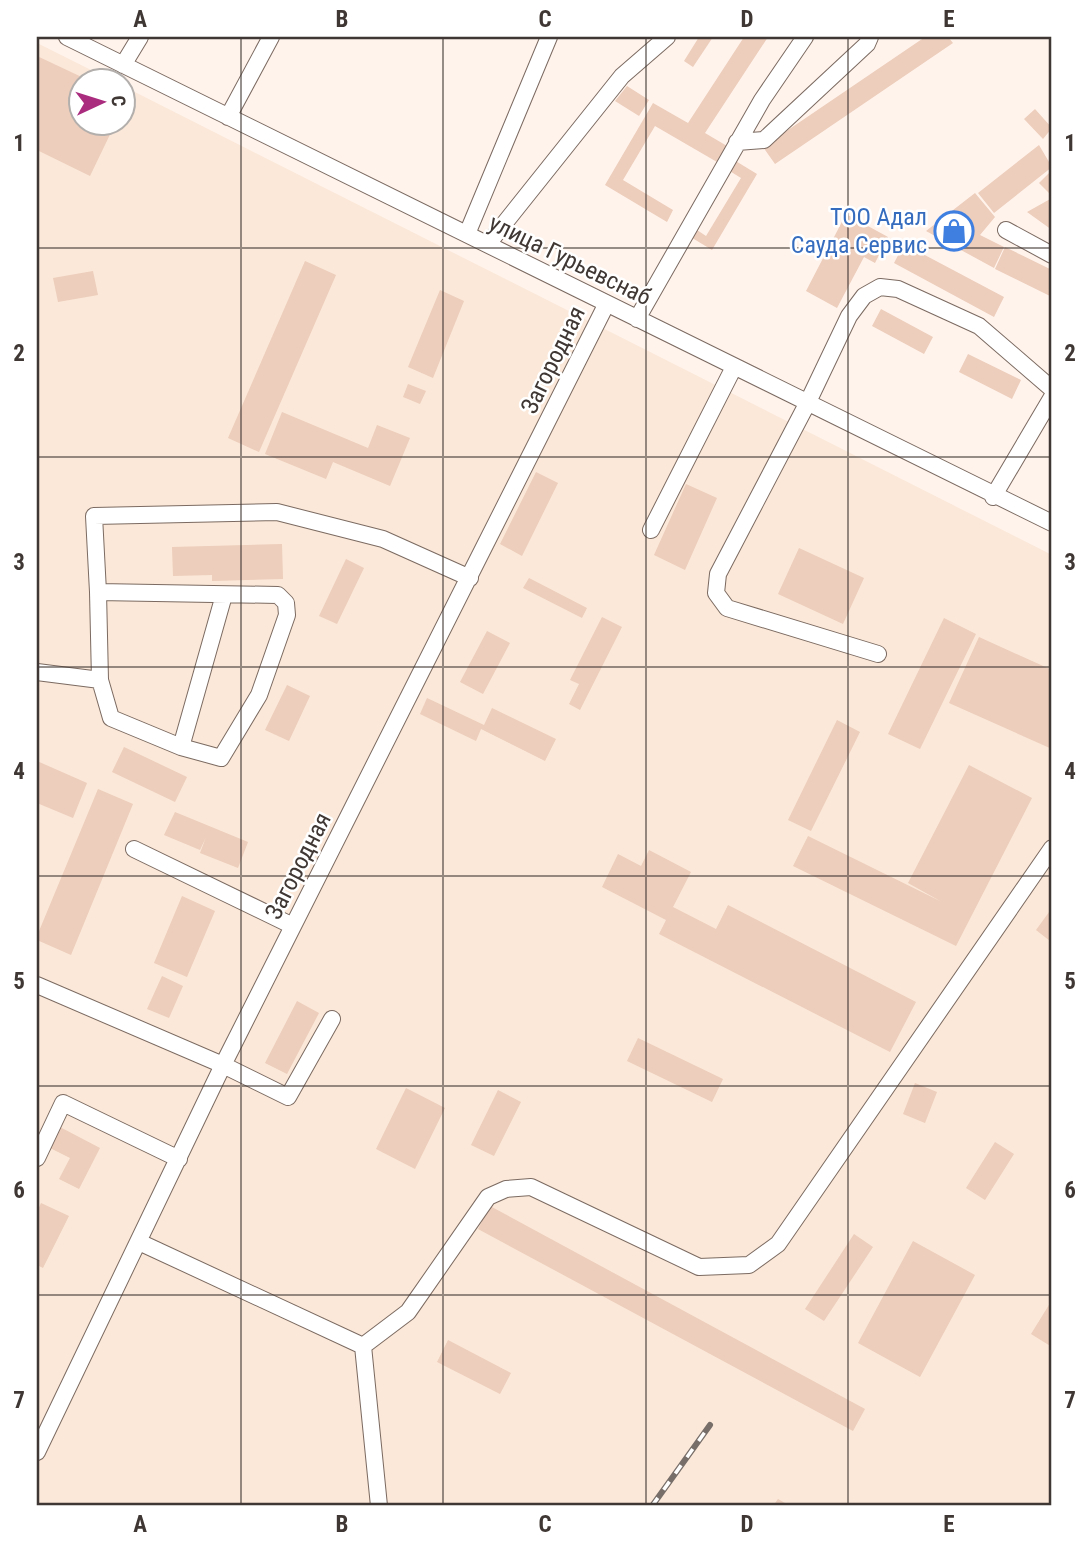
<svg xmlns="http://www.w3.org/2000/svg" width="1089" height="1543" font-family="'Roboto Condensed',sans-serif">
  <rect width="100%" height="100%" fill="#fff3ec"/>
  <path fill="#fbe8d8" d="M 37,43 L 111,80 L 80,80 L 80,122 L 122,122 L 123,86 L 1052,555 L 1052,1506 L 37,1506 Z"/>
  <path fill="#edcdbb" d="M 699,37 L 713,37 L 693,67 L 684,61 Z
    M 744,37 L 768,37 L 705,133 L 727,146 L 717,162 L 655,126 L 623,180 L 673,210 L 667,222 L 605,185 L 653,103 L 688,123 Z
    M 925,37 L 948,37 L 953,43 L 775,164 L 763,147 Z
    M 37,56 L 88,80 L 80,80 L 80,122 L 116,122 L 90,176 L 37,150 Z
    M 627,86 L 649,100 L 639,116 L 615,101 Z
    M 1035,109 L 1052,128 L 1043,139 L 1024,119 Z
    M 1039,145 L 1052,167 L 994,213 L 978,193 Z
    M 734,160 L 757,174 L 712,250 L 689,236 L 694,228 L 706,236 L 741,178 L 728,170 Z
    M 1052,170 L 1052,196 L 1039,183 Z
    M 975,193 L 995,217 L 980,235 L 1004,247 L 994,268 L 926,231 Z
    M 1052,198 L 1052,230 L 1027,212 Z
    M 846,214 L 888,237 L 875,263 L 864,257 L 837,308 L 806,291 Z
    M 904,244 L 1004,297 L 994,317 L 894,263 Z
    M 1005,247 L 1052,270 L 1052,297 L 995,269 Z
    M 305,261 L 336,275 L 259,452 L 228,438 Z
    M 93,271 L 98,295 L 58,302 L 53,278 Z
    M 440,290 L 464,301 L 433,378 L 408,367 Z
    M 881,309 L 933,337 L 924,354 L 872,326 Z
    M 968,354 L 1021,380 L 1012,399 L 959,372 Z
    M 408,384 L 426,391 L 420,404 L 403,397 Z
    M 282,412 L 368,448 L 377,425 L 410,438 L 390,486 L 333,462 L 326,479 L 265,454 Z
    M 536,472 L 558,483 L 522,556 L 500,544 Z
    M 686,484 L 717,498 L 685,570 L 654,555 Z
    M 282,544 L 283,579 L 212,581 L 212,575 L 173,576 L 172,547 Z
    M 799,548 L 864,578 L 843,624 L 778,594 Z
    M 346,559 L 364,568 L 337,624 L 319,616 Z
    M 529,578 L 587,608 L 582,618 L 523,588 Z
    M 602,617 L 622,627 L 580,710 L 569,704 L 579,684 L 570,680 Z
    M 944,618 L 976,634 L 920,749 L 888,734 Z
    M 487,631 L 510,643 L 483,694 L 460,682 Z
    M 979,637 L 1052,670 L 1052,749 L 949,703 Z
    M 287,685 L 310,696 L 289,741 L 265,730 Z
    M 427,698 L 484,725 L 492,708 L 556,739 L 545,761 L 481,729 L 476,741 L 420,714 Z
    M 837,720 L 860,732 L 811,831 L 788,820 Z
    M 124,747 L 187,777 L 175,802 L 112,772 Z
    M 37,761 L 87,783 L 73,818 L 37,803 Z
    M 969,765 L 1032,798 L 956,946 L 793,866 L 808,836 L 942,902 L 908,883 Z
    M 98,789 L 133,804 L 71,955 L 37,940 L 37,936 Z
    M 175,812 L 248,842 L 238,868 L 200,853 L 206,837 L 200,850 L 164,835 Z
    M 649,850 L 691,872 L 673,907 L 716,929 L 728,905 L 916,1002 L 890,1052 L 659,934 L 666,920 L 602,887 L 618,854 L 641,866 Z
    M 182,896 L 215,911 L 187,977 L 154,963 Z
    M 1052,908 L 1052,939 L 1050,941 L 1036,930 Z
    M 162,976 L 183,986 L 169,1018 L 147,1009 Z
    M 297,1001 L 319,1013 L 287,1074 L 265,1063 Z
    M 638,1038 L 723,1079 L 712,1102 L 627,1061 Z
    M 915,1083 L 937,1092 L 925,1123 L 903,1114 Z
    M 406,1088 L 445,1108 L 415,1169 L 376,1149 Z
    M 498,1090 L 521,1102 L 494,1156 L 471,1145 Z
    M 58,1126 L 100,1148 L 79,1189 L 59,1179 L 70,1158 L 48,1147 Z
    M 995,1142 L 1014,1154 L 985,1200 L 966,1188 Z
    M 41,1203 L 69,1216 L 43,1268 L 37,1265 L 37,1212 Z
    M 490,1206 L 865,1409 L 853,1431 L 478,1229 Z
    M 854,1234 L 873,1247 L 824,1321 L 805,1309 Z
    M 913,1241 L 975,1275 L 920,1377 L 858,1343 Z
    M 1052,1300 L 1052,1347 L 1031,1334 Z
    M 448,1340 L 511,1373 L 500,1394 L 437,1362 Z
    M 778,1499 L 790,1506 L 773,1506 Z"/>
  <g fill="none" stroke-linecap="round" stroke-linejoin="round">
    <g stroke="#7b6a61" stroke-width="18">
      <path id="minor" d="M 67,37 L 1052,523
        M 123,65 L 140,37
        M 228,117 L 271,37
        M 737,142 L 764,140 L 867,44 L 870,37
        M 1006,230 L 1052,255
        M 467,234 L 549,37
        M 488,244 L 622,76 L 667,37
        M 637,319 L 762,100 L 805,37
        M 993,497 L 1052,397
        M 651,530 L 734,367
        M 98,592 L 100,680 L 111,718 L 181,747 L 221,758 L 259,695 L 287,615 L 286,603 L 278,595 L 98,592 L 94,516 L 277,512 L 383,539 L 470,578
        M 878,654 L 727,608 L 716,593 L 718,574 L 807,404 L 849,316 L 864,296 L 880,287 L 898,289 L 979,326 L 1052,389
        M 37,672 L 100,680
        M 181,747 L 224,595
        M 134,849 L 293,926
        M 37,985 L 223,1065 L 288,1097 L 332,1019
        M 37,1158 L 63,1103 L 179,1159
        M 139,1242 L 363,1346 L 408,1312 L 488,1197 L 506,1189 L 531,1187 L 699,1267 L 749,1265 L 778,1244 L 1052,848
        M 363,1346 L 379,1506
        M 37,1452 L 223,1065 L 606,305"/>
    </g>
    <use href="#minor" stroke="#fff" stroke-width="16"/>
    <g stroke="#786e69" stroke-width="6">
      <path id="rail" d="M 652,1506 L 710,1425"/>
    </g>
    <use href="#rail" stroke="#fff" stroke-width="3.5" stroke-dasharray="10" stroke-linecap="butt"/>
  </g>
  <path fill="none" stroke="#3f3733" stroke-width="2" stroke-opacity="0.55" d="M 241,37 L 241,1506M 443,37 L 443,1506M 646,37 L 646,1506M 848,37 L 848,1506M 37,248 L 1052,248M 37,457 L 1052,457M 37,667 L 1052,667M 37,876 L 1052,876M 37,1086 L 1052,1086M 37,1295 L 1052,1295"/>
  <defs>
    <g id="shop-ring" transform="scale(2.0125)"><circle r="9.5" fill="#fff" stroke="#3f7fe0" stroke-width="1.5"/><path d="M-5-2.5h2.3a2.7 3.5 0 0 1 5.4 0H5L5.5 6h-11ZM-1.5-2.5h3a1.5 2.3 0 0 0-3 0Z" fill="#3f7fe0"/></g>
  </defs>
  <g fill-rule="evenodd">
    <use href="#shop-ring" x="954" y="231"/>
  </g>
  <g text-anchor="middle" stroke-width="5" stroke-linejoin="round" paint-order="stroke">
    <g font-size="24" fill="#366cbe" stroke="#fff" text-anchor="end">
      <text x="927" y="225">ТОО Адал<tspan x="927" dy="28">Сауда Сервис</tspan></text>
    </g>
    <g font-size="24" fill="#3f3733" stroke="#fff">
      <text transform="translate(570 260) rotate(26)" y="8">улица Гурьевснаб</text>
      <text transform="translate(553 360) rotate(-64)" y="8">Загородная</text>
      <text transform="translate(298 866) rotate(-63)" y="8">Загородная</text>
    </g>
  </g>
  <rect width="1089" height="1543" fill="none" stroke="#ffffff" stroke-width="77"/>
  <g transform="translate(102 102) rotate(86)"><circle r="33" fill="#ffffff" stroke="#b2afad" stroke-width="2"/>
  <path d="M0-5L12 26L0 18L-12 26Z" fill="#aa2c7e"/>
  <text y="-10" font-size="19" font-weight="bold" text-anchor="middle" fill="#3f3733">С</text>
  </g>
  <rect x="38" y="38" width="1012" height="1466" fill="none" stroke="#3f3733" stroke-width="2.5"/>
  <g font-size="23" text-anchor="middle" font-weight="bold" fill="#3f3733">
    <text x="140" y="27">A</text>
    <text x="342" y="27">B</text>
    <text x="545" y="27">C</text>
    <text x="747" y="27">D</text>
    <text x="949" y="27">E</text>
    <text x="19" y="151">1</text>
    <text x="1070" y="151">1</text>
    <text x="19" y="361">2</text>
    <text x="1070" y="361">2</text>
    <text x="19" y="570">3</text>
    <text x="1070" y="570">3</text>
    <text x="19" y="779">4</text>
    <text x="1070" y="779">4</text>
    <text x="19" y="989">5</text>
    <text x="1070" y="989">5</text>
    <text x="19" y="1198">6</text>
    <text x="1070" y="1198">6</text>
    <text x="19" y="1408">7</text>
    <text x="1070" y="1408">7</text>
    <text x="140" y="1532">A</text>
    <text x="342" y="1532">B</text>
    <text x="545" y="1532">C</text>
    <text x="747" y="1532">D</text>
    <text x="949" y="1532">E</text>
  </g>
</svg>
